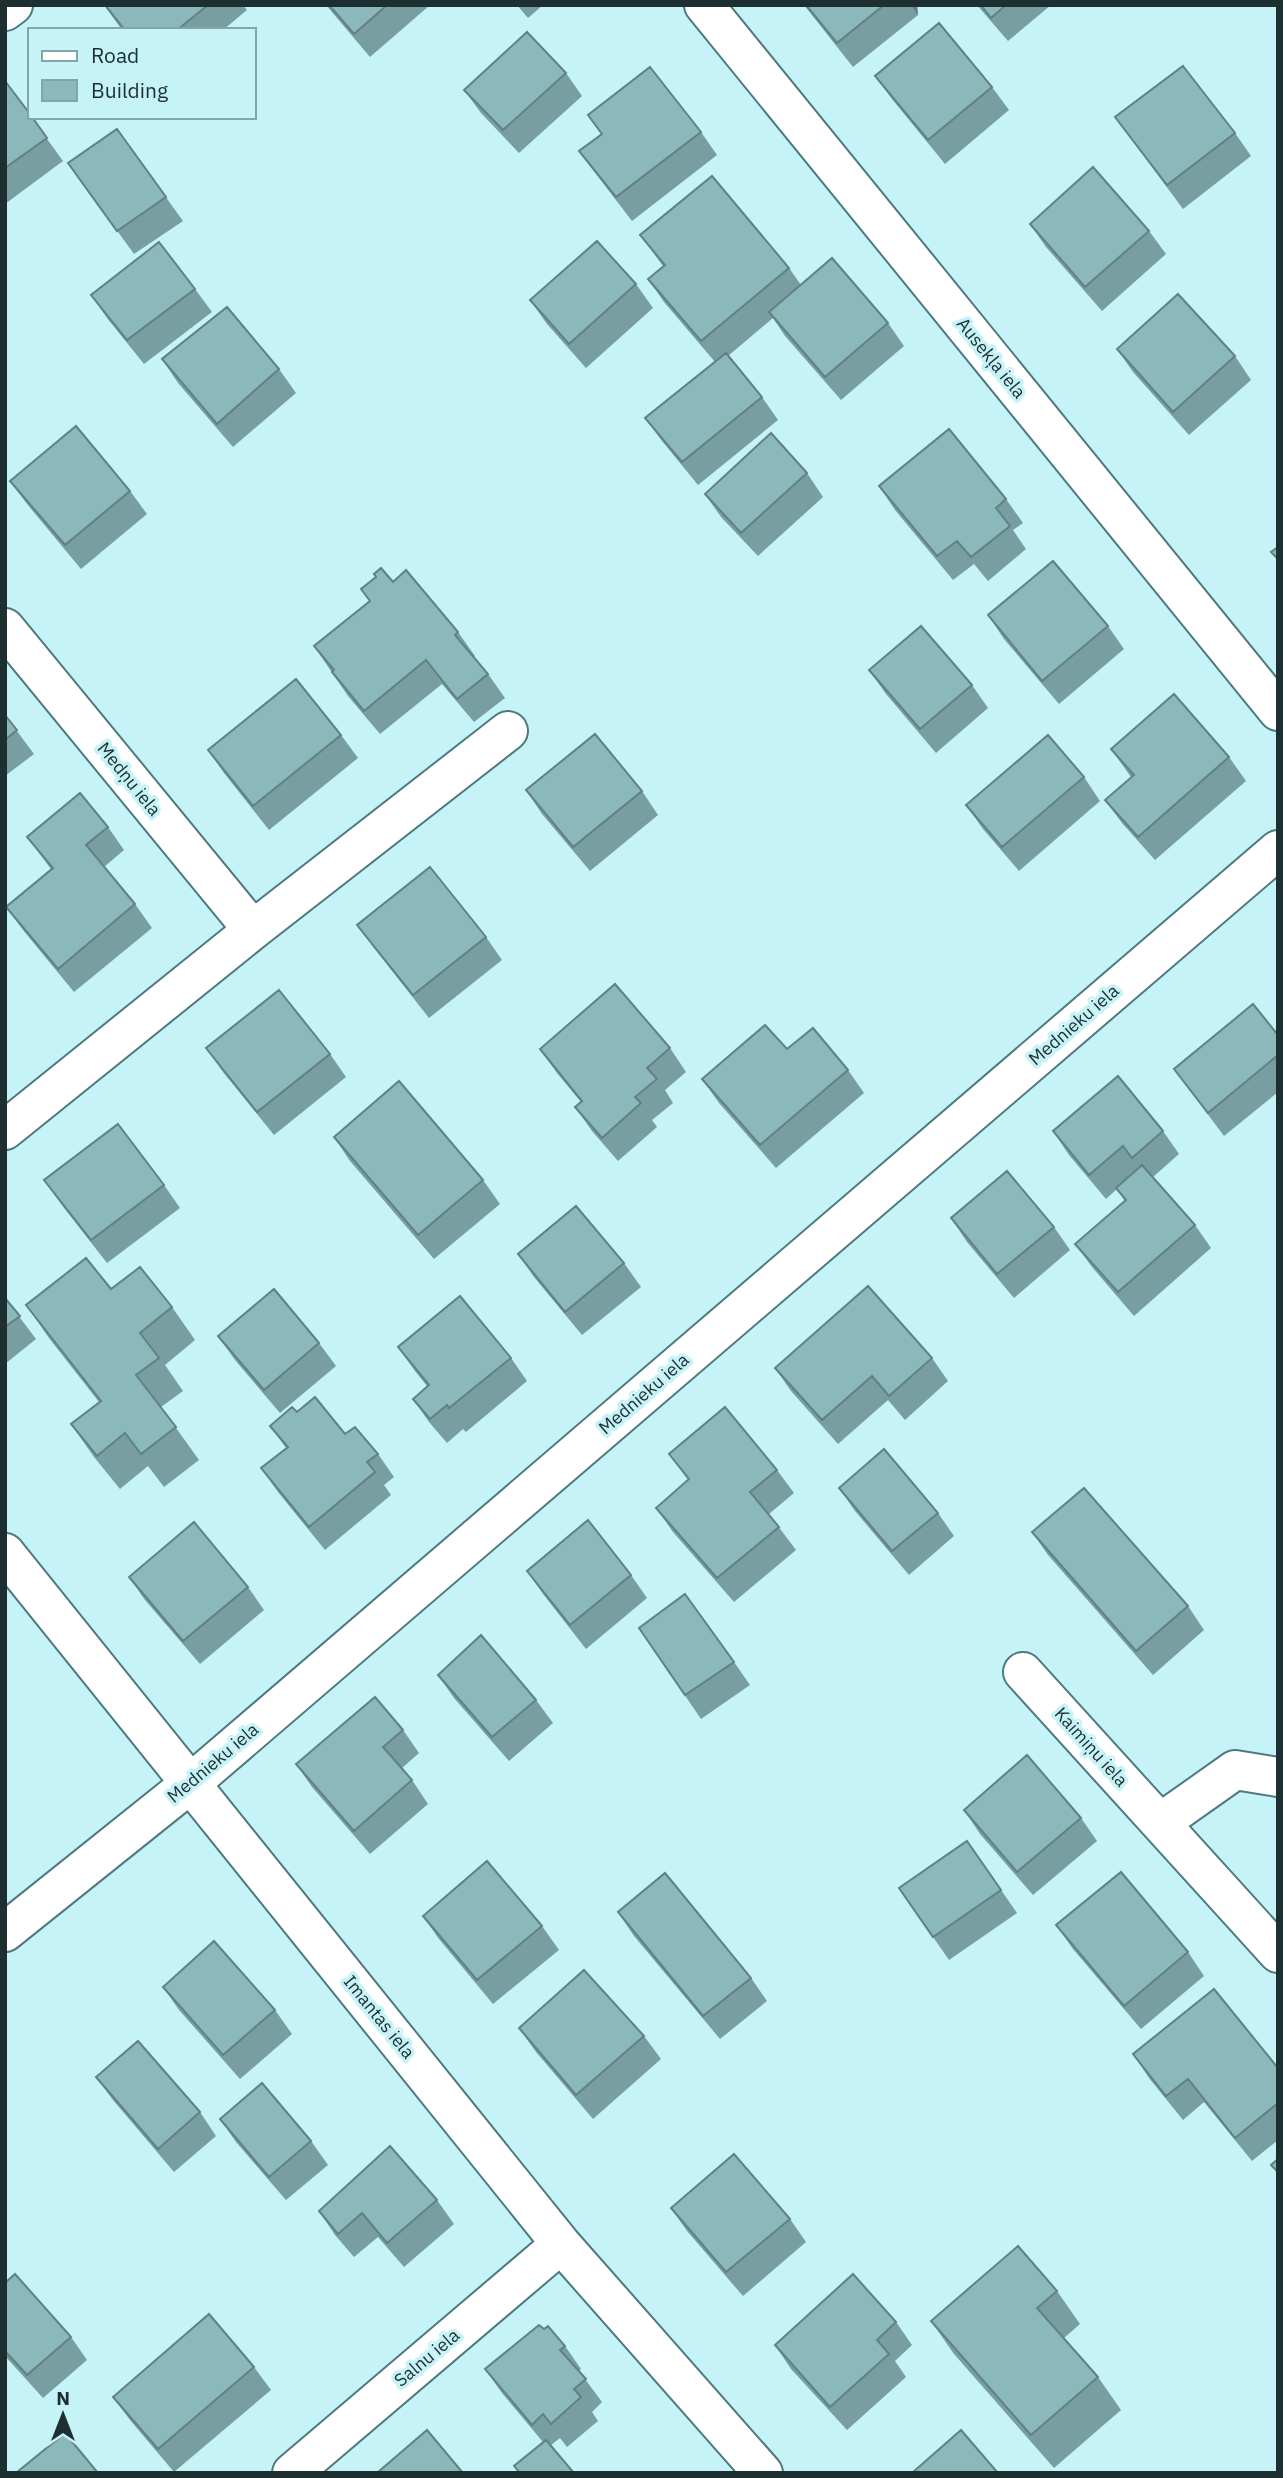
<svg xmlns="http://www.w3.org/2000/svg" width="1283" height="2478" font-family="'IBM Plex Sans',sans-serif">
  <rect width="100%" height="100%" fill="#c5f3f7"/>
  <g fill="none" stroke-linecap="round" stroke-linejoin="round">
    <g stroke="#4f7a7d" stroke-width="42">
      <path id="minor" d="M 704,5 L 1278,711
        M 5,11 L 13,5
        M 5,628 L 253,930
        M 5,1130 L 253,930 L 508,731
        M 5,1553 L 561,2244 L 763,2473
        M 1023,1672 L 1278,1953
        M 1160,1823 L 1235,1770 L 1278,1777
        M 5,1932 L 191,1783 L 1278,850
        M 292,2473 L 561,2244"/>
    </g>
    <use href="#minor" stroke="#fff" stroke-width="38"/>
  </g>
  <path fill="#789ea1" d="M 104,5 L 243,5 L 247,10 L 223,30 L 122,30 Z
    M 326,5 L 430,5 L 370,57 Z
    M 517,5 L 543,5 L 528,18 Z
    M 804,5 L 917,5 L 918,15 L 853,67 Z
    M 977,5 L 1051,5 L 1008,41 Z
    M 566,73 L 582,96 L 519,153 L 481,113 L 464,90 Z
    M 875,76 L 992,87 L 1009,110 L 945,164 L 892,99 Z
    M 5,81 L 63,161 L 5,204 Z
    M 588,115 L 701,132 L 717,155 L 632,221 L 596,174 L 579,151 L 601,134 Z
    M 1115,117 L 1235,133 L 1251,156 L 1183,209 Z
    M 117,129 L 183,221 L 134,254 L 68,163 Z
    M 1030,224 L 1149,231 L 1166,254 L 1102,311 L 1046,247 Z
    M 640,235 L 789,268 L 801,285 L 888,323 L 904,346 L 841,400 L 785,336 L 773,318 L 728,356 L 762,397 L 778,420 L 698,485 L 662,441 L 645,418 L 715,362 L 664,302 L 648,279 L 663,266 Z
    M 636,284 L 653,308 L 586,368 L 547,324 L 530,300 Z
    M 195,289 L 212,312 L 144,364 L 107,318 L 91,295 Z
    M 1117,349 L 1235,356 L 1251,380 L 1189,435 L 1133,372 Z
    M 162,359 L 279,369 L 296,393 L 233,447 L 178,383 Z
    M 807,473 L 823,497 L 758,556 L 721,517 L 705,494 Z
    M 10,481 L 130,491 L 147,514 L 81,569 L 27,504 Z
    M 879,486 L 1006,499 L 1023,523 L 1013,530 L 1026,549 L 988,581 L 974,564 L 953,580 L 895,510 Z
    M 393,582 L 458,632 L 475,656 L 474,657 L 488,674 L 505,698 L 474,722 L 442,684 L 380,734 L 348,696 L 314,646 L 370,602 L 361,589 Z
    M 988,615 L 1108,626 L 1124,649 L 1059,704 L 1004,639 Z
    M 869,670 L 972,685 L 988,708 L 936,753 L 886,694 Z
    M 5,715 L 34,754 L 5,776 Z
    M 341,735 L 358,758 L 269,830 L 224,773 L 208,750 Z
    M 1111,749 L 1229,757 L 1246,781 L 1155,860 L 1122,823 L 1105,800 L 1131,777 Z
    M 1084,777 L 1100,801 L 1019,871 L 983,829 L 966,805 Z
    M 526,790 L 642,791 L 658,815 L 590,871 L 542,814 Z
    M 108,827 L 124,850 L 104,867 L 135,904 L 152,928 L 74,992 L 23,930 L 6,907 L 51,869 L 27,837 Z
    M 357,925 L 486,937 L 502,960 L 429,1018 L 374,948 Z
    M 1278,1035 L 1278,1092 L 1224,1136 L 1174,1069 Z
    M 206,1048 L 330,1054 L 346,1077 L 274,1135 L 223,1072 Z
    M 670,1048 L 686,1072 L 665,1090 L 673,1103 L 652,1120 L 657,1127 L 618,1161 L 592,1131 L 575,1107 L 581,1102 L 557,1073 L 540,1049 Z
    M 787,1049 L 848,1070 L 864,1093 L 776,1168 L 719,1103 L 702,1079 Z
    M 1053,1131 L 1163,1131 L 1179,1154 L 1153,1177 L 1195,1225 L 1211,1248 L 1134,1316 L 1092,1267 L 1075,1244 L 1125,1201 L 1117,1189 L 1106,1199 L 1069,1155 Z
    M 334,1137 L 483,1180 L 500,1204 L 434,1259 L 350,1161 Z
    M 44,1180 L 164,1185 L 180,1208 L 107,1263 L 61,1204 Z
    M 951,1218 L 1054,1227 L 1070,1250 L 1014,1298 L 967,1242 Z
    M 518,1254 L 624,1263 L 641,1287 L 582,1335 L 534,1277 Z
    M 111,1289 L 172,1307 L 195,1340 L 165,1365 L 183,1391 L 161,1407 L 199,1460 L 164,1487 L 148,1466 L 120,1489 L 94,1457 L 71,1424 L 99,1402 L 49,1338 L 26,1305 Z
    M 5,1298 L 36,1339 L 5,1364 Z
    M 218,1336 L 319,1343 L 336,1366 L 280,1413 L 235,1360 Z
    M 398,1347 L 511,1358 L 527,1381 L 466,1432 L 463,1429 L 447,1443 L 429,1422 L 413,1399 L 427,1386 L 415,1371 Z
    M 932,1358 L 948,1381 L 905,1420 L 888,1400 L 838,1444 L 791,1391 L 775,1368 Z
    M 297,1412 L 345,1434 L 378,1454 L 394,1477 L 384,1485 L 391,1495 L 325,1550 L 278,1492 L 261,1468 L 286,1448 L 270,1426 Z
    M 669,1454 L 777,1470 L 794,1493 L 769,1514 L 796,1550 L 734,1602 L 673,1532 L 656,1508 L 688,1480 Z
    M 839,1488 L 938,1513 L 954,1536 L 909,1575 L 855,1511 Z
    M 1032,1532 L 1188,1606 L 1204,1630 L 1153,1675 L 1048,1555 Z
    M 527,1571 L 631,1575 L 647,1598 L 586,1649 L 543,1594 Z
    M 129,1577 L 248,1587 L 264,1610 L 200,1664 L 145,1600 Z
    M 639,1628 L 734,1662 L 750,1685 L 701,1719 Z
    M 438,1675 L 536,1700 L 553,1723 L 509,1761 L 454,1698 Z
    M 403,1730 L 419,1753 L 402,1768 L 412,1780 L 428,1804 L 370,1854 L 312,1787 L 296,1764 Z
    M 964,1810 L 1081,1818 L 1097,1841 L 1033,1895 L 980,1834 Z
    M 967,1841 L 1017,1913 L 949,1960 L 899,1888 Z
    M 618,1912 L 751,1978 L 767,2001 L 720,2039 L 634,1936 Z
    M 423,1916 L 542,1926 L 559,1950 L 493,2004 L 439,1939 Z
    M 1056,1925 L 1188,1952 L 1204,1976 L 1141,2029 L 1073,1949 Z
    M 163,1987 L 275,2010 L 292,2034 L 240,2079 L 179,2010 Z
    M 519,2028 L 644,2036 L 661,2059 L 593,2119 L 536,2052 Z
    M 1133,2054 L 1278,2068 L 1278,2140 L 1252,2161 L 1204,2102 L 1183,2120 L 1149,2078 Z
    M 96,2077 L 200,2112 L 216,2136 L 174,2172 L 113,2100 Z
    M 220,2119 L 311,2141 L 328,2165 L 286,2200 L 236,2142 Z
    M 437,2200 L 454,2224 L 404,2267 L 378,2237 L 354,2257 L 335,2235 L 319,2211 Z
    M 671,2208 L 790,2219 L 806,2242 L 743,2296 L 687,2231 Z
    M 5,2283 L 71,2337 L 87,2360 L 43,2398 L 5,2356 Z
    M 1057,2291 L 1080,2324 L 1064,2338 L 1098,2377 L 1121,2410 L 1054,2468 L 954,2354 L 931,2321 Z
    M 896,2322 L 912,2345 L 895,2361 L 906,2377 L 847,2430 L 791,2369 L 775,2345 Z
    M 544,2329 L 565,2346 L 581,2369 L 579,2371 L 602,2402 L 592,2412 L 598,2421 L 567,2447 L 560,2438 L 551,2445 L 574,2473 L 519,2473 L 514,2466 L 543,2442 L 502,2393 L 485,2369 Z
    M 254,2367 L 271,2390 L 174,2472 L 130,2420 L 113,2397 Z"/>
  <path fill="#618183" d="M 911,5 L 917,5 L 918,15 Z"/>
  <path fill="#8bb8bb" stroke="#618183" stroke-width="2" d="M 105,5 L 208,5 L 177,30 L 125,30 Z
    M 329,5 L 387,5 L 354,34 Z
    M 806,5 L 884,5 L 837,43 Z
    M 981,5 L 1006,5 L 991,18 Z
    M 939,23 L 992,87 L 928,140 L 875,76 Z
    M 527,32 L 566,73 L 503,130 L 464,90 Z
    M 1183,66 L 1235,133 L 1167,185 L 1115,117 Z
    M 650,67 L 701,132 L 616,197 L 579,151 L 602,134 L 588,115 Z
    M 5,81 L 30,114 L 30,117 L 32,117 L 47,138 L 5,168 Z
    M 117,129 L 166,197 L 117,231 L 68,163 Z
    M 1093,167 L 1149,231 L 1085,287 L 1030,224 Z
    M 712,176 L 789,268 L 701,341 L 648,279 L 665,265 L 640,235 Z
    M 597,241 L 636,284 L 569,344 L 530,300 Z
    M 159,242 L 195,289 L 127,340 L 91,295 Z
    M 832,258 L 888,323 L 825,377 L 769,312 Z
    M 1178,294 L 1235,356 L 1173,412 L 1117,349 Z
    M 227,307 L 279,369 L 217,424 L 162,359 Z
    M 726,353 L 762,397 L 682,462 L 645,418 Z
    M 76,426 L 130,491 L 65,545 L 10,481 Z
    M 949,429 L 1006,499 L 996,508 L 1010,526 L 971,557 L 957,541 L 937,556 L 879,486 Z
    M 771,433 L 807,473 L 741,533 L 705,494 Z
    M 1278,547 L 1278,559 L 1271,552 Z
    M 1053,561 L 1108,626 L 1042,681 L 988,615 Z
    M 381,568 L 393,582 L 406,570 L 458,632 L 455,635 L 488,674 L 457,699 L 426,660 L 364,711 L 332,672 L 334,670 L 314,646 L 370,601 L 361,589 L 376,577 L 374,574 Z
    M 921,626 L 972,685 L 920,729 L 869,670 Z
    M 296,679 L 341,735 L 253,806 L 208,750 Z
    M 1174,694 L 1229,757 L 1138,837 L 1105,800 L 1134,775 L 1111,749 Z
    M 5,715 L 17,730 L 5,740 Z
    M 595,734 L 642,791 L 573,847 L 526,790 Z
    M 1048,735 L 1084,777 L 1002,847 L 966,805 Z
    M 80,793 L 108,827 L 86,845 L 135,904 L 58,969 L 6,907 L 53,868 L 27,837 Z
    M 430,867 L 486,937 L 413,995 L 357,925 Z
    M 615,984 L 670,1048 L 647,1068 L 657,1079 L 635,1097 L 641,1103 L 602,1138 L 575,1107 L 582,1101 L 540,1049 Z
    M 279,990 L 330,1054 L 257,1112 L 206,1048 Z
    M 1253,1004 L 1278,1035 L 1278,1055 L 1208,1113 L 1174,1069 Z
    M 765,1025 L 787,1049 L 813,1028 L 848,1070 L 760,1145 L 702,1079 Z
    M 1118,1076 L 1163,1131 L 1132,1158 L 1123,1146 L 1089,1175 L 1053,1131 Z
    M 399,1081 L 483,1180 L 418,1235 L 334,1137 Z
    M 118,1124 L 164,1185 L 91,1240 L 44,1180 Z
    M 1142,1165 L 1195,1225 L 1118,1292 L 1075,1244 L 1126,1200 L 1116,1188 Z
    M 1007,1171 L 1054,1227 L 997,1274 L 951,1218 Z
    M 576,1206 L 624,1263 L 565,1312 L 518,1254 Z
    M 86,1258 L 111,1289 L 140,1267 L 172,1307 L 140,1333 L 159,1358 L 136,1375 L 176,1427 L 141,1454 L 125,1433 L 97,1456 L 71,1424 L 101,1401 L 26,1305 Z
    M 868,1286 L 932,1358 L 889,1396 L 872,1376 L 822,1420 L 775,1368 Z
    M 274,1289 L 319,1343 L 264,1390 L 218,1336 Z
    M 460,1296 L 511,1358 L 449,1408 L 447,1405 L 430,1419 L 413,1399 L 429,1385 L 398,1347 Z
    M 5,1298 L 20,1316 L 5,1327 Z
    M 315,1397 L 345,1434 L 355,1427 L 378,1454 L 367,1462 L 375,1472 L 309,1527 L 261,1468 L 288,1447 L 270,1426 L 292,1407 L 297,1412 Z
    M 725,1407 L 777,1470 L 750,1492 L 779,1527 L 717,1578 L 656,1508 L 689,1479 L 669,1454 Z
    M 884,1449 L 938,1513 L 892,1551 L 839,1488 Z
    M 1084,1488 L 1188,1606 L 1136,1651 L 1032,1532 Z
    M 588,1520 L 631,1575 L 570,1625 L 527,1571 Z
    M 194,1522 L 248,1587 L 183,1641 L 129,1577 Z
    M 685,1594 L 734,1662 L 685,1695 L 639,1628 Z
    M 481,1635 L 536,1700 L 492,1737 L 438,1675 Z
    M 375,1697 L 403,1730 L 383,1747 L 412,1780 L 354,1831 L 296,1764 Z
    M 1027,1755 L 1081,1818 L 1017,1872 L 964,1810 Z
    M 967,1841 L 1001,1890 L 933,1937 L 899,1888 Z
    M 487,1861 L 542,1926 L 477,1980 L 423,1916 Z
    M 1121,1872 L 1188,1952 L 1124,2006 L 1056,1925 Z
    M 665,1873 L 751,1978 L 703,2016 L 618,1912 Z
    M 214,1941 L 275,2010 L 223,2055 L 163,1987 Z
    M 584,1970 L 644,2036 L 576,2095 L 519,2028 Z
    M 1214,1989 L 1278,2068 L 1278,2103 L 1235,2138 L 1188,2079 L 1166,2096 L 1133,2054 Z
    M 138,2041 L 200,2112 L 158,2149 L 96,2077 Z
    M 262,2083 L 311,2141 L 269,2177 L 220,2119 Z
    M 390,2146 L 437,2200 L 387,2243 L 362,2213 L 338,2234 L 319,2211 Z
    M 734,2154 L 790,2219 L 726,2272 L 671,2208 Z
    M 1278,2159 L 1278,2172 L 1271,2165 Z
    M 1018,2246 L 1057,2291 L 1037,2308 L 1098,2377 L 1031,2435 L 931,2321 Z
    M 15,2274 L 71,2337 L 27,2375 L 5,2351 L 5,2283 Z
    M 853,2274 L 896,2322 L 877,2340 L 889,2354 L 830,2407 L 775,2345 Z
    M 209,2314 L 254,2367 L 158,2449 L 113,2397 Z
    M 539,2325 L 544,2329 L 548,2326 L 565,2346 L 560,2350 L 586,2379 L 574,2389 L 581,2397 L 551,2424 L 543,2414 L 532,2425 L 485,2369 Z
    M 427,2430 L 463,2473 L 377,2473 Z
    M 961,2430 L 998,2473 L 912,2473 Z
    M 65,2433 L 98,2473 L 16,2473 Z
    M 546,2440 L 574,2473 L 520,2473 L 514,2466 Z"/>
  <g text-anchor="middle" stroke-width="7" stroke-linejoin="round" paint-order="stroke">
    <g font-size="18" fill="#1d2f30" stroke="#c5f3f7">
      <text transform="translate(991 358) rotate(51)" y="6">Ausekļa iela</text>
      <text transform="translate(129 779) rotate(51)" y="6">Medņu iela</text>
      <text transform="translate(1074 1025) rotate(-41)" y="6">Mednieku iela</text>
      <text transform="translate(644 1394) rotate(-41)" y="6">Mednieku iela</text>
      <text transform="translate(1091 1747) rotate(48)" y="6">Kaimiņu iela</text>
      <text transform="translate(213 1763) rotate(-40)" y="6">Mednieku iela</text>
      <text transform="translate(379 2017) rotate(51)" y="6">Imantas iela</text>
      <text transform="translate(427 2358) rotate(-40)" y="6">Salnu iela</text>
    </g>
  </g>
  <rect width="1283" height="2478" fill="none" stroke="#1d2f30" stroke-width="14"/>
  <rect x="28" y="28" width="228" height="91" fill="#c5f3f7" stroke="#82a5a7" stroke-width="2"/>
  <rect x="42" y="51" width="35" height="10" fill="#ffffff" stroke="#82a5a7" stroke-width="2"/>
  <text x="91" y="63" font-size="21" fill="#1d2f30">Road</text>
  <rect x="42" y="80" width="35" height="21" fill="#8bb8bb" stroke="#82a5a7" stroke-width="2"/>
  <text x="91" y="98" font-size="21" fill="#1d2f30">Building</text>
  <g transform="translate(63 2415)" stroke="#c5f3f7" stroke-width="5" paint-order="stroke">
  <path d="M0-5L12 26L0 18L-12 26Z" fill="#1d2f30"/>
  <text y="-10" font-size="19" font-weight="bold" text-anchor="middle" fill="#1d2f30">N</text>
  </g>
</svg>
